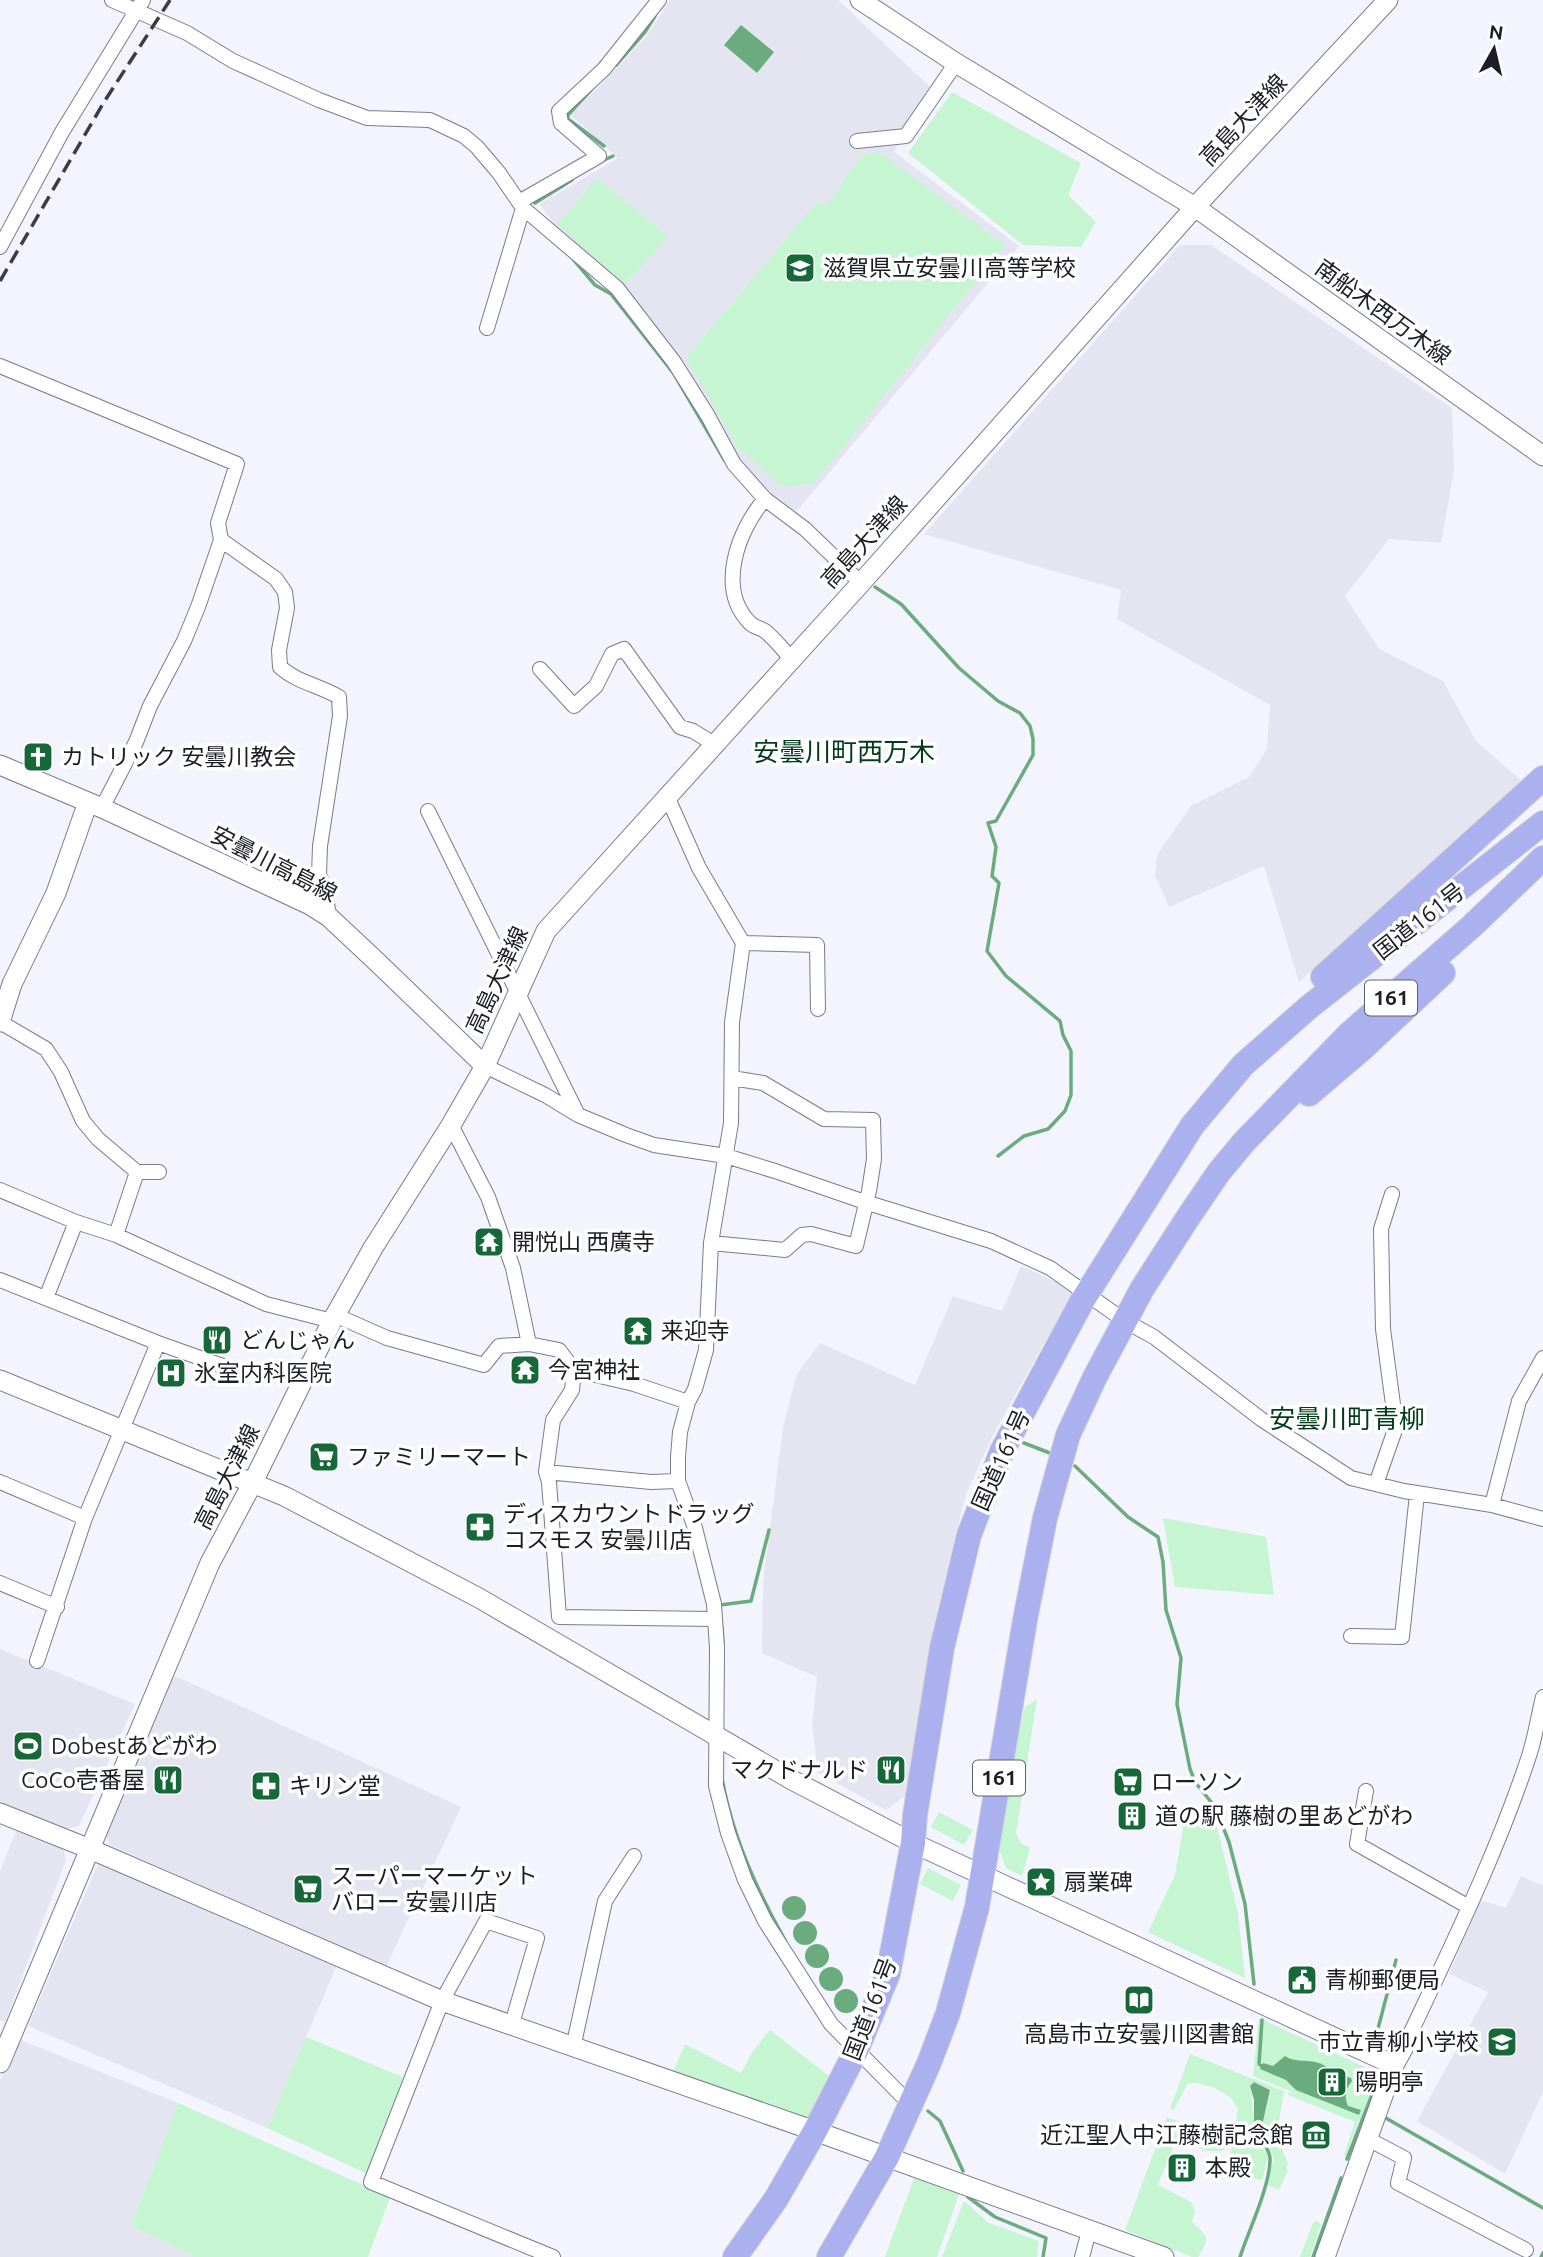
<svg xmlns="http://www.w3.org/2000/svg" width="1543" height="2257" font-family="Ubuntu,'Noto Sans JP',sans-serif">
  <rect width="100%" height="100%" fill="#f3f4fe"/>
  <path fill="#e4e5f1" d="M 670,0 L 838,0 L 930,87 L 894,152 L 1019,246 L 797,511 L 792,511 L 756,479 L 729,445 L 689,374 L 560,233 L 540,204 L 618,158 L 571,115 L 646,37 Z
    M 1180,245 L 1211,245 L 1452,408 L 1454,470 L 1441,543 L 1389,539 L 1345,596 L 1379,649 L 1443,681 L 1476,741 L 1521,780 L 1299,982 L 1264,866 L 1169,907 L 1155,876 L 1157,855 L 1191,806 L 1249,777 L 1267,749 L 1270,705 L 1117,619 L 1121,590 L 924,534 Z
    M 1021,1266 L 1074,1290 L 993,1435 L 966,1494 L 937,1610 L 909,1793 L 886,1810 L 818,1773 L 812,1725 L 817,1677 L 762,1653 L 763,1583 L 783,1427 L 797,1374 L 820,1343 L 915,1385 L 953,1296 L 1002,1311 Z
    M 0,1649 L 135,1704 L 79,1826 L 63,1830 L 0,1804 Z
    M 173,1675 L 461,1807 L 386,1967 L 110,1845 L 105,1835 Z
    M 17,1828 L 63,1847 L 66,1860 L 5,2022 L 0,2020 L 0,1872 Z
    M 98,1864 L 337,1965 L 267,2128 L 28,2026 Z
    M 1521,1876 L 1543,1886 L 1543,2092 L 1505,2174 L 1417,2121 L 1488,1992 L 1449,1974 L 1480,1900 L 1506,1908 Z
    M 18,2039 L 178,2103 L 131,2226 L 194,2255 L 193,2257 L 0,2257 L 0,2081 Z"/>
  <path fill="#c5f5d1" d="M 952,92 L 1081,163 L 1068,195 L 1096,222 L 1081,247 L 1023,245 L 908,153 Z
    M 879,152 L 1005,245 L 814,483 L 783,487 L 736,445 L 686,358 L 817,202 L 826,206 L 862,155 Z
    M 597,178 L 668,236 L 625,284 L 557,224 Z
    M 1163,1518 L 1266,1537 L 1274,1595 L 1175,1587 Z
    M 1037,1699 L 1016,1834 L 1021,1843 L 1030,1848 L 1022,1876 L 1006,1868 L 997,1844 L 1016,1742 L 1025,1707 Z
    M 1186,1811 L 1214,1815 L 1238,1913 L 1245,1978 L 1148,1932 L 1175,1875 Z
    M 939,1812 L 973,1830 L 964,1845 L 931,1827 Z
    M 928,1868 L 961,1885 L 953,1901 L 920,1884 Z
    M 1259,2018 L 1375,2072 L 1373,2095 L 1363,2121 L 1359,2120 L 1346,2156 L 1344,2155 L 1355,2122 L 1288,2095 L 1288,2092 L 1297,2094 L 1253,2076 Z
    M 770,2030 L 833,2079 L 811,2120 L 672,2074 L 685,2044 L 741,2073 L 753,2051 Z
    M 306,2037 L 405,2078 L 368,2174 L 267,2128 Z
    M 1190,2054 L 1284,2091 L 1277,2133 L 1268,2143 L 1262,2126 L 1271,2090 L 1254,2082 L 1250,2087 L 1256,2136 L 1268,2156 L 1262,2180 L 1246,2177 L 1229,2162 L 1238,2109 L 1231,2098 L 1215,2088 L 1196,2083 L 1188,2083 L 1174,2110 L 1170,2109 Z
    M 178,2103 L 390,2197 L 368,2257 L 193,2257 L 193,2255 L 131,2226 Z
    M 1167,2117 L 1224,2138 L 1225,2147 L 1222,2151 L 1207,2151 L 1176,2140 L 1158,2185 L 1191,2202 L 1195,2210 L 1192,2222 C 1208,2237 1211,2237 1198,2257 L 1192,2257 L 1125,2230 Z
    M 1277,2138 L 1288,2163 L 1286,2168 L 1288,2170 L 1279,2190 L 1266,2184 L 1274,2159 L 1269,2147 Z
    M 914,2178 L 959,2194 L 937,2257 L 885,2257 Z
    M 964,2201 L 989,2223 L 1039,2241 L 1037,2257 L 942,2257 Z
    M 1316,2221 L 1321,2224 L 1310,2257 L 1300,2257 L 1313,2223 Z"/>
  <path fill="#6bac7e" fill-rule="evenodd" d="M 741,25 L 774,52 L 757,73 L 724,45 Z
    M782 1908a12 12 0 1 1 24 0a12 12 0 1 1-24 0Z
    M793 1933a12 12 0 1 1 24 0a12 12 0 1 1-24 0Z
    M805 1956a12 12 0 1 1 24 0a12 12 0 1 1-24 0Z
    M819 1979a12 12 0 1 1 24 0a12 12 0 1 1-24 0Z
    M834 2001a12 12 0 1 1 24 0a12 12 0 1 1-24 0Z
    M 1285,2056 C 1295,2063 1307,2059 1319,2063 C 1325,2065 1327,2069 1335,2070 L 1336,2074 L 1351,2078 L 1352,2081 C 1345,2090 1344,2095 1348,2106 L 1361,2110 L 1359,2115 L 1296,2090 L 1286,2080 L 1260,2069 L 1263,2063 L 1273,2066 ZM 1326,2080 L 1338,2079 L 1343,2086 L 1342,2090 L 1337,2097 L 1330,2097 L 1320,2089 L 1322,2082 Z
    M 1254,2082 L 1270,2090 L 1262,2126 L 1268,2145 L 1267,2143 L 1261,2145 L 1254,2127 L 1254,2100 L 1250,2086 Z"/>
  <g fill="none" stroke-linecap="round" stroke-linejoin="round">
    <path stroke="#6bac7e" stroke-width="3.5" d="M 616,65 L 645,32 L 655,16
      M 591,90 L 568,115 L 568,119 L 604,146
      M 602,161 L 613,156
      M 535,203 L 572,180
      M 573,259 L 595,285 L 611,294 L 674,374 L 725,461
      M 875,587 L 901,604 L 959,668 L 998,701 L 1020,713 L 1030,726 L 1033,739 L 1033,755 L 996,821 L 988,823 L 996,847 L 992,876 L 999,883 L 987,951 L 1006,976 L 1060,1021 L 1063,1035 L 1071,1051 L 1071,1095 L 1065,1111 L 1048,1129 L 1024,1136 L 998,1156
      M 1024,1443 L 1055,1455
      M 1075,1466 L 1128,1517 L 1158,1537 L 1163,1562 L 1166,1610 L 1181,1658 L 1177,1704 L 1190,1769 L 1195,1782 L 1215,1807 L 1229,1842 L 1245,1904 L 1254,1984
      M 720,1605 L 751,1601 L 769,1530
      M 722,1627 L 723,1643
      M 722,1778 C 732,1836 756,1889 785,1940
      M 1262,2020 L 1259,2064 L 1265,2068
      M 1375,2040 L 1396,1960
      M 928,2111 L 940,2121 L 963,2171
      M 1384,2117 L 1543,2208
      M 1347,2159 L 1372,2095 L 1374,2085 L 1372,2071
      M 968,2197 L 995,2217 L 1046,2238 L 1043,2257
      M 1240,2257 C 1249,2230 1269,2188 1270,2161 C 1271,2153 1266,2148 1263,2141
      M 1313,2257 L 1341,2178
      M 1541,2257 L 1543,2253"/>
    <g stroke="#797b91" stroke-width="16">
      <path id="street" d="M 112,0 L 187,33 L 233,61 L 319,100 L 367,118 L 430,120 L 464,136 L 477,147 L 499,173 L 523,208 L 617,288 L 674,362 L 708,416 L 734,464 L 765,499 L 805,529 L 861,583
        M 857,141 L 906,136 L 956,63
        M 519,202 L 599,156 L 561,123 L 559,111 L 604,69 L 659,0
        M 0,247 L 62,132 L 143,0
        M 487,328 L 523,208
        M 0,366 L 237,464 L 218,523 L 221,540 L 198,607 L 184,641 L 150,706 L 136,742 L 102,808
        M 765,499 C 738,530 716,589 750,623 C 754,627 760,628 765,631 C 775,639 783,650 792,659
        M 221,540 L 276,579 L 285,592 L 287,608 L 279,650 L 280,667 C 298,683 319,685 339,697 L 340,716 L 320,846 L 319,875 L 325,889 L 329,917
        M 540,669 L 574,706 L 596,686 L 612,654 L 624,649 L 680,727 L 693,731 L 714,744
        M 667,796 L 699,868 L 743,943 L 732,1022 L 731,1123 L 711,1243 L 706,1350 L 695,1389 L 688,1402 L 680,1432 L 678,1457 L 678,1481 L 695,1528 L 714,1604 L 717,1648 L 716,1786 L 728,1833 L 745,1880 L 765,1921 L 831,2024 L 911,2105
        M 428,811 L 578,1115
        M 743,943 L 817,945 L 818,1009
        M 0,1022 L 46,1049 L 61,1072 L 83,1121 L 98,1139 L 137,1172 L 116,1235
        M 485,1066 L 545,1095 L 578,1115 L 626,1135 L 654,1145 L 726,1156 L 775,1171 L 865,1202 L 991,1241 L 1050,1268 L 1125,1321 L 1154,1337 L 1261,1419 L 1351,1478 L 1404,1491 L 1492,1505 L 1543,1519
        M 451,1125 L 488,1197 L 513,1268 L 529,1344 L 559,1350 L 574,1370 L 634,1384 L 688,1402
        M 137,1172 L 159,1172
        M 0,1190 L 76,1222 L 116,1235 L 266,1304 L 332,1321
        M 711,1243 L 785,1250 L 802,1235 L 811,1234 L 856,1246 L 869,1191 L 874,1159 L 873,1120 L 824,1119 L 763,1083 L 732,1078
        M 0,1280 L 158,1343 L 223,1366
        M 46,1298 L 76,1222
        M 335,1315 L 387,1338 L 484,1365 L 499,1346 L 529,1344
        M 546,1472 L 553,1420 L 572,1390 L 574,1370
        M 678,1481 L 651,1482 L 546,1472 L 549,1482 L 559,1617 L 715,1619
        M 0,1482 L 85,1518
        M 1376,1484 L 1396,1427 L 1383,1329 L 1381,1229 L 1392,1194
        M 1492,1505 L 1519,1401 L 1543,1358
        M 0,1583 L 57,1607
        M 1351,1636 L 1402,1637 L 1417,1494
        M 37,1661 L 85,1518 L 158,1343
        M 1366,1791 L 1357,1844 L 1469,1907
        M 511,2027 L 537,1938 L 486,1921 L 442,2001 L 371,2182 L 553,2257
        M 1405,2045 C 1449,1951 1495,1858 1528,1759 C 1535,1739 1538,1717 1543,1697
        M 573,2048 L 605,1901 L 634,1856
        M 1368,2139 L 1404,2158 L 1398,2183 L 1526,2250
        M 1082,2257 L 1089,2231"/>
    </g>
    <g stroke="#797b91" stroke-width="21">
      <path id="secondary" d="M 860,0 L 956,63 L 1195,207 L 1543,456
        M 0,765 L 102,808 L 310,905 L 329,917 L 377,962 L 485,1066
        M 0,1022 L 12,984 L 56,893 L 88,802
        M 0,1380 L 284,1496 L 479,1598 L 792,1780 L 913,1843 L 1394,2065
        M 0,1813 L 90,1849 L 442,2001 L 815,2131 L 1164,2257
        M 0,2063 L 210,1563 L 253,1482 L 332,1321 L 373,1248 L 451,1125 L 485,1066 L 546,931 L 861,583 L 1195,207 L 1388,0
        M 1325,2257 L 1394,2065 L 1405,2045"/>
    </g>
    <g stroke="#d2d2d3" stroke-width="26">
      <path id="highway" d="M 1323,977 L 1543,778
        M 1309,1094 L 1363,1048 L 1443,973
        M 735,2257 L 776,2199 L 815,2131 L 856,2051 L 888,1974 L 913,1843 L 915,1815 L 942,1648 L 969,1535 L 1002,1451 L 1081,1303 L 1192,1126 L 1243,1065 L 1309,1007 L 1543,823
        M 829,2257 L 887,2157 L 929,2063 L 948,2013 L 977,1907 L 1025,1620 L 1045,1518 L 1068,1435 L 1095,1377 L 1142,1289 L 1187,1219 L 1219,1172 L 1244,1142 L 1349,1034 L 1472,926 L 1543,858"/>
    </g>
    <use href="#street" stroke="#fff" stroke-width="14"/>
    <use href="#secondary" stroke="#fff" stroke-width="19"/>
    <use href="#highway" stroke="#abb0ee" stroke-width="24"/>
    <path stroke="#3b3c45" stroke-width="3.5" stroke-dasharray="14 7" stroke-linecap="butt" d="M 0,281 L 104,102 L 170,0"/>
  </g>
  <defs>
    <g id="school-square" transform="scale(1.575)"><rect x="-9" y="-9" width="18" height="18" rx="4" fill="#166839" stroke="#fff"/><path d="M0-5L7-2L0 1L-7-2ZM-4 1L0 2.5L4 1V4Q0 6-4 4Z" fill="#fff"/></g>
    <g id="church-square" transform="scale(1.575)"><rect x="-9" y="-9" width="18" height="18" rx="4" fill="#166839" stroke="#fff"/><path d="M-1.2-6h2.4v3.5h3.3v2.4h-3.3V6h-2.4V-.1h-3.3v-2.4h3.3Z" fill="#fff"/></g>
    <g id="temple-square" transform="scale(1.575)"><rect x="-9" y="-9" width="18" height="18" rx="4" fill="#166839" stroke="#fff"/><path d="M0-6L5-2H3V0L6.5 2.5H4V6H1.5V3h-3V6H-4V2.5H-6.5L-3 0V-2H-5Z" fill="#fff"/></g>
    <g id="restaurant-square" transform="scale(1.575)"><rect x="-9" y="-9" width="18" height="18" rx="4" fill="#166839" stroke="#fff"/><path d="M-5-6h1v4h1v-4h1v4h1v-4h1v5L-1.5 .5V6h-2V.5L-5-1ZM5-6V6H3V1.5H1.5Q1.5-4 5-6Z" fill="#fff"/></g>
    <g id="hospital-square" transform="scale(1.575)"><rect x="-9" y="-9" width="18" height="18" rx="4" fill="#166839" stroke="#fff"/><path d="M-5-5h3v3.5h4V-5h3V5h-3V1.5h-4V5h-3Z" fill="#fff"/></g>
    <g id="supermarket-square" transform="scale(1.575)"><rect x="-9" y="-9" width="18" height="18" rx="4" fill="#166839" stroke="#fff"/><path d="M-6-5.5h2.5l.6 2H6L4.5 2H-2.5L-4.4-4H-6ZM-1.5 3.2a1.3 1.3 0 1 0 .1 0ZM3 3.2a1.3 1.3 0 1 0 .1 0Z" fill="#fff"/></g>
    <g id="pharmacy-square" transform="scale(1.575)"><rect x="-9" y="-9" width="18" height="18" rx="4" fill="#166839" stroke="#fff"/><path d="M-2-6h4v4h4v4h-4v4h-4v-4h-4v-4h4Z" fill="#fff"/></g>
    <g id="stadium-square" transform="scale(1.575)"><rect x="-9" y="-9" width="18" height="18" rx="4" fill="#166839" stroke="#fff"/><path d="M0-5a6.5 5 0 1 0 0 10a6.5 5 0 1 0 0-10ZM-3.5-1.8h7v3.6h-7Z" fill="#fff"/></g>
    <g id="building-square" transform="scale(1.575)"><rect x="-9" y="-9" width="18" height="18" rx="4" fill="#166839" stroke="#fff"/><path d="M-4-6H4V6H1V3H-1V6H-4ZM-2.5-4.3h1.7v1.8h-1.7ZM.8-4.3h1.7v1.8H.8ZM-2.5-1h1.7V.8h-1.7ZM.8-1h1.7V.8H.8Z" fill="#fff"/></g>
    <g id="sight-square" transform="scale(1.575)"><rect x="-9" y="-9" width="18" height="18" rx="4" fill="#166839" stroke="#fff"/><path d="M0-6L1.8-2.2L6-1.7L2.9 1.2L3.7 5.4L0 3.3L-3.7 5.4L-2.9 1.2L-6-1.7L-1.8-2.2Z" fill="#fff"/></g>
    <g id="civic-square" transform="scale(1.575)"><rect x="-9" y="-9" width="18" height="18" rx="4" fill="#166839" stroke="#fff"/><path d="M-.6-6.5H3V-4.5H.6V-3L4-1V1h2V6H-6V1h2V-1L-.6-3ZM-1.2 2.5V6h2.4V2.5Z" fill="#fff"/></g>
    <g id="library-square" transform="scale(1.575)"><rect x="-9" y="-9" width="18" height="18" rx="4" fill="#166839" stroke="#fff"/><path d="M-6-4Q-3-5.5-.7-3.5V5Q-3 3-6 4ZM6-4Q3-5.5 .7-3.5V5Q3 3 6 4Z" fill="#fff"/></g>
    <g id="museum-square" transform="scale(1.575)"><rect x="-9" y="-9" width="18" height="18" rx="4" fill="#166839" stroke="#fff"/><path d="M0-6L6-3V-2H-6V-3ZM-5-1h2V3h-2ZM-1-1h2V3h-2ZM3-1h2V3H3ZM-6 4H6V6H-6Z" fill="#fff"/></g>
  </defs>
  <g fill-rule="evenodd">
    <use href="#school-square" x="800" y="268"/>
    <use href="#church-square" x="38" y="757"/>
    <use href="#temple-square" x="489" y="1242"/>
    <use href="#temple-square" x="638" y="1331"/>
    <use href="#restaurant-square" x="217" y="1340"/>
    <use href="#temple-square" x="525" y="1370"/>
    <use href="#hospital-square" x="171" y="1373"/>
    <use href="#supermarket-square" x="324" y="1457"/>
    <use href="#pharmacy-square" x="480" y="1527"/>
    <use href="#stadium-square" x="28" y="1746"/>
    <use href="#restaurant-square" x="891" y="1770"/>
    <use href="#restaurant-square" x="168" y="1780"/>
    <use href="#supermarket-square" x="1128" y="1782"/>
    <use href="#pharmacy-square" x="266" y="1786"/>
    <use href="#building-square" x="1132" y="1816"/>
    <use href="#sight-square" x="1041" y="1882"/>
    <use href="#supermarket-square" x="308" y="1889"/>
    <use href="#civic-square" x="1302" y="1980"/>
    <use href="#library-square" x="1139" y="2000"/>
    <use href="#school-square" x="1502" y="2042"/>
    <use href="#building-square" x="1332" y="2082"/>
    <use href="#museum-square" x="1316" y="2135"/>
    <use href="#building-square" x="1182" y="2168"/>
  </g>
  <g text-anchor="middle" stroke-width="7" stroke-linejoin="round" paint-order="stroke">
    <g fill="#fff" stroke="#606166" stroke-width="2">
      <rect x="1365" y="980.5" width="52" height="35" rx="5"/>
      <rect x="973" y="1760.5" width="52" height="35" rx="5"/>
    </g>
    <g font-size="21" font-weight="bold" fill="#1c1d25">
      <text x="1391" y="1005">161</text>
      <text x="999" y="1785">161</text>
    </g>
    <g font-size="23" fill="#1c1d25" stroke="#fff">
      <text transform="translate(1243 120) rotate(-47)" y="8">高島大津線</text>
      <text transform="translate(1383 312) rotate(36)" y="8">南船木西万木線</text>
      <text transform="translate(864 542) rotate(-48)" y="8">高島大津線</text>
      <text transform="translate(274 864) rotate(27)" y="8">安曇川高島線</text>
      <text transform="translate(1419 921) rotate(-38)" y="8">国道161号</text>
      <text transform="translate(497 980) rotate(-65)" y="8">高島大津線</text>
      <text transform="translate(1001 1460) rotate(-66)" y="8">国道161号</text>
      <text transform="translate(227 1477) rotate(-63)" y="8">高島大津線</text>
      <text transform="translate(870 2009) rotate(-69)" y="8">国道161号</text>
    </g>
    <g font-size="23" fill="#1c1d25" stroke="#fff" text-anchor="start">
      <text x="823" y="276">滋賀県立安曇川高等学校</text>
      <text x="61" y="765">カトリック 安曇川教会</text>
      <text x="512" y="1250">開悦山 西廣寺</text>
      <text x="661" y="1339">来迎寺</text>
      <text x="240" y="1348">どんじゃん</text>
      <text x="548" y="1378">今宮神社</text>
      <text x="194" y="1381">氷室内科医院</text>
      <text x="347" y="1465">ファミリーマート</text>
      <text x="503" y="1522">ディスカウントドラッグ<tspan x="503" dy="26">コスモス 安曇川店</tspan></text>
      <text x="51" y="1754">Dobestあどがわ</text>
      <text x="868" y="1778" text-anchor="end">マクドナルド</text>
      <text x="145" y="1788" text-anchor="end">CoCo壱番屋</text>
      <text x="1151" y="1790">ローソン</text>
      <text x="289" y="1794">キリン堂</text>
      <text x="1155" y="1824">道の駅 藤樹の里あどがわ</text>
      <text x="331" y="1884">スーパーマーケット<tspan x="331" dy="26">バロー 安曇川店</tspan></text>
      <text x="1064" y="1890">扇業碑</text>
      <text x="1325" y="1988">青柳郵便局</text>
      <text x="1139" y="2042" text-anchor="middle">高島市立安曇川図書館</text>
      <text x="1479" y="2050" text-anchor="end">市立青柳小学校</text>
      <text x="1355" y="2090">陽明亭</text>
      <text x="1293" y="2143" text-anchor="end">近江聖人中江藤樹記念館</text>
      <text x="1205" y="2176">本殿</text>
    </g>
    <g font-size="26" fill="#003b1b" stroke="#fff">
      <text x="844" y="761">安曇川町西万木</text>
      <text x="1347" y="1428">安曇川町青柳</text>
    </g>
  </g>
  <g transform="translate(1494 49) rotate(8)" stroke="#ffffff" stroke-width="5" paint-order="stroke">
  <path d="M0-5L12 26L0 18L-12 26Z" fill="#1c1d25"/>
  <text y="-10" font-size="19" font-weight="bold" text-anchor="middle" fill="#1c1d25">N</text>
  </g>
</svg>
